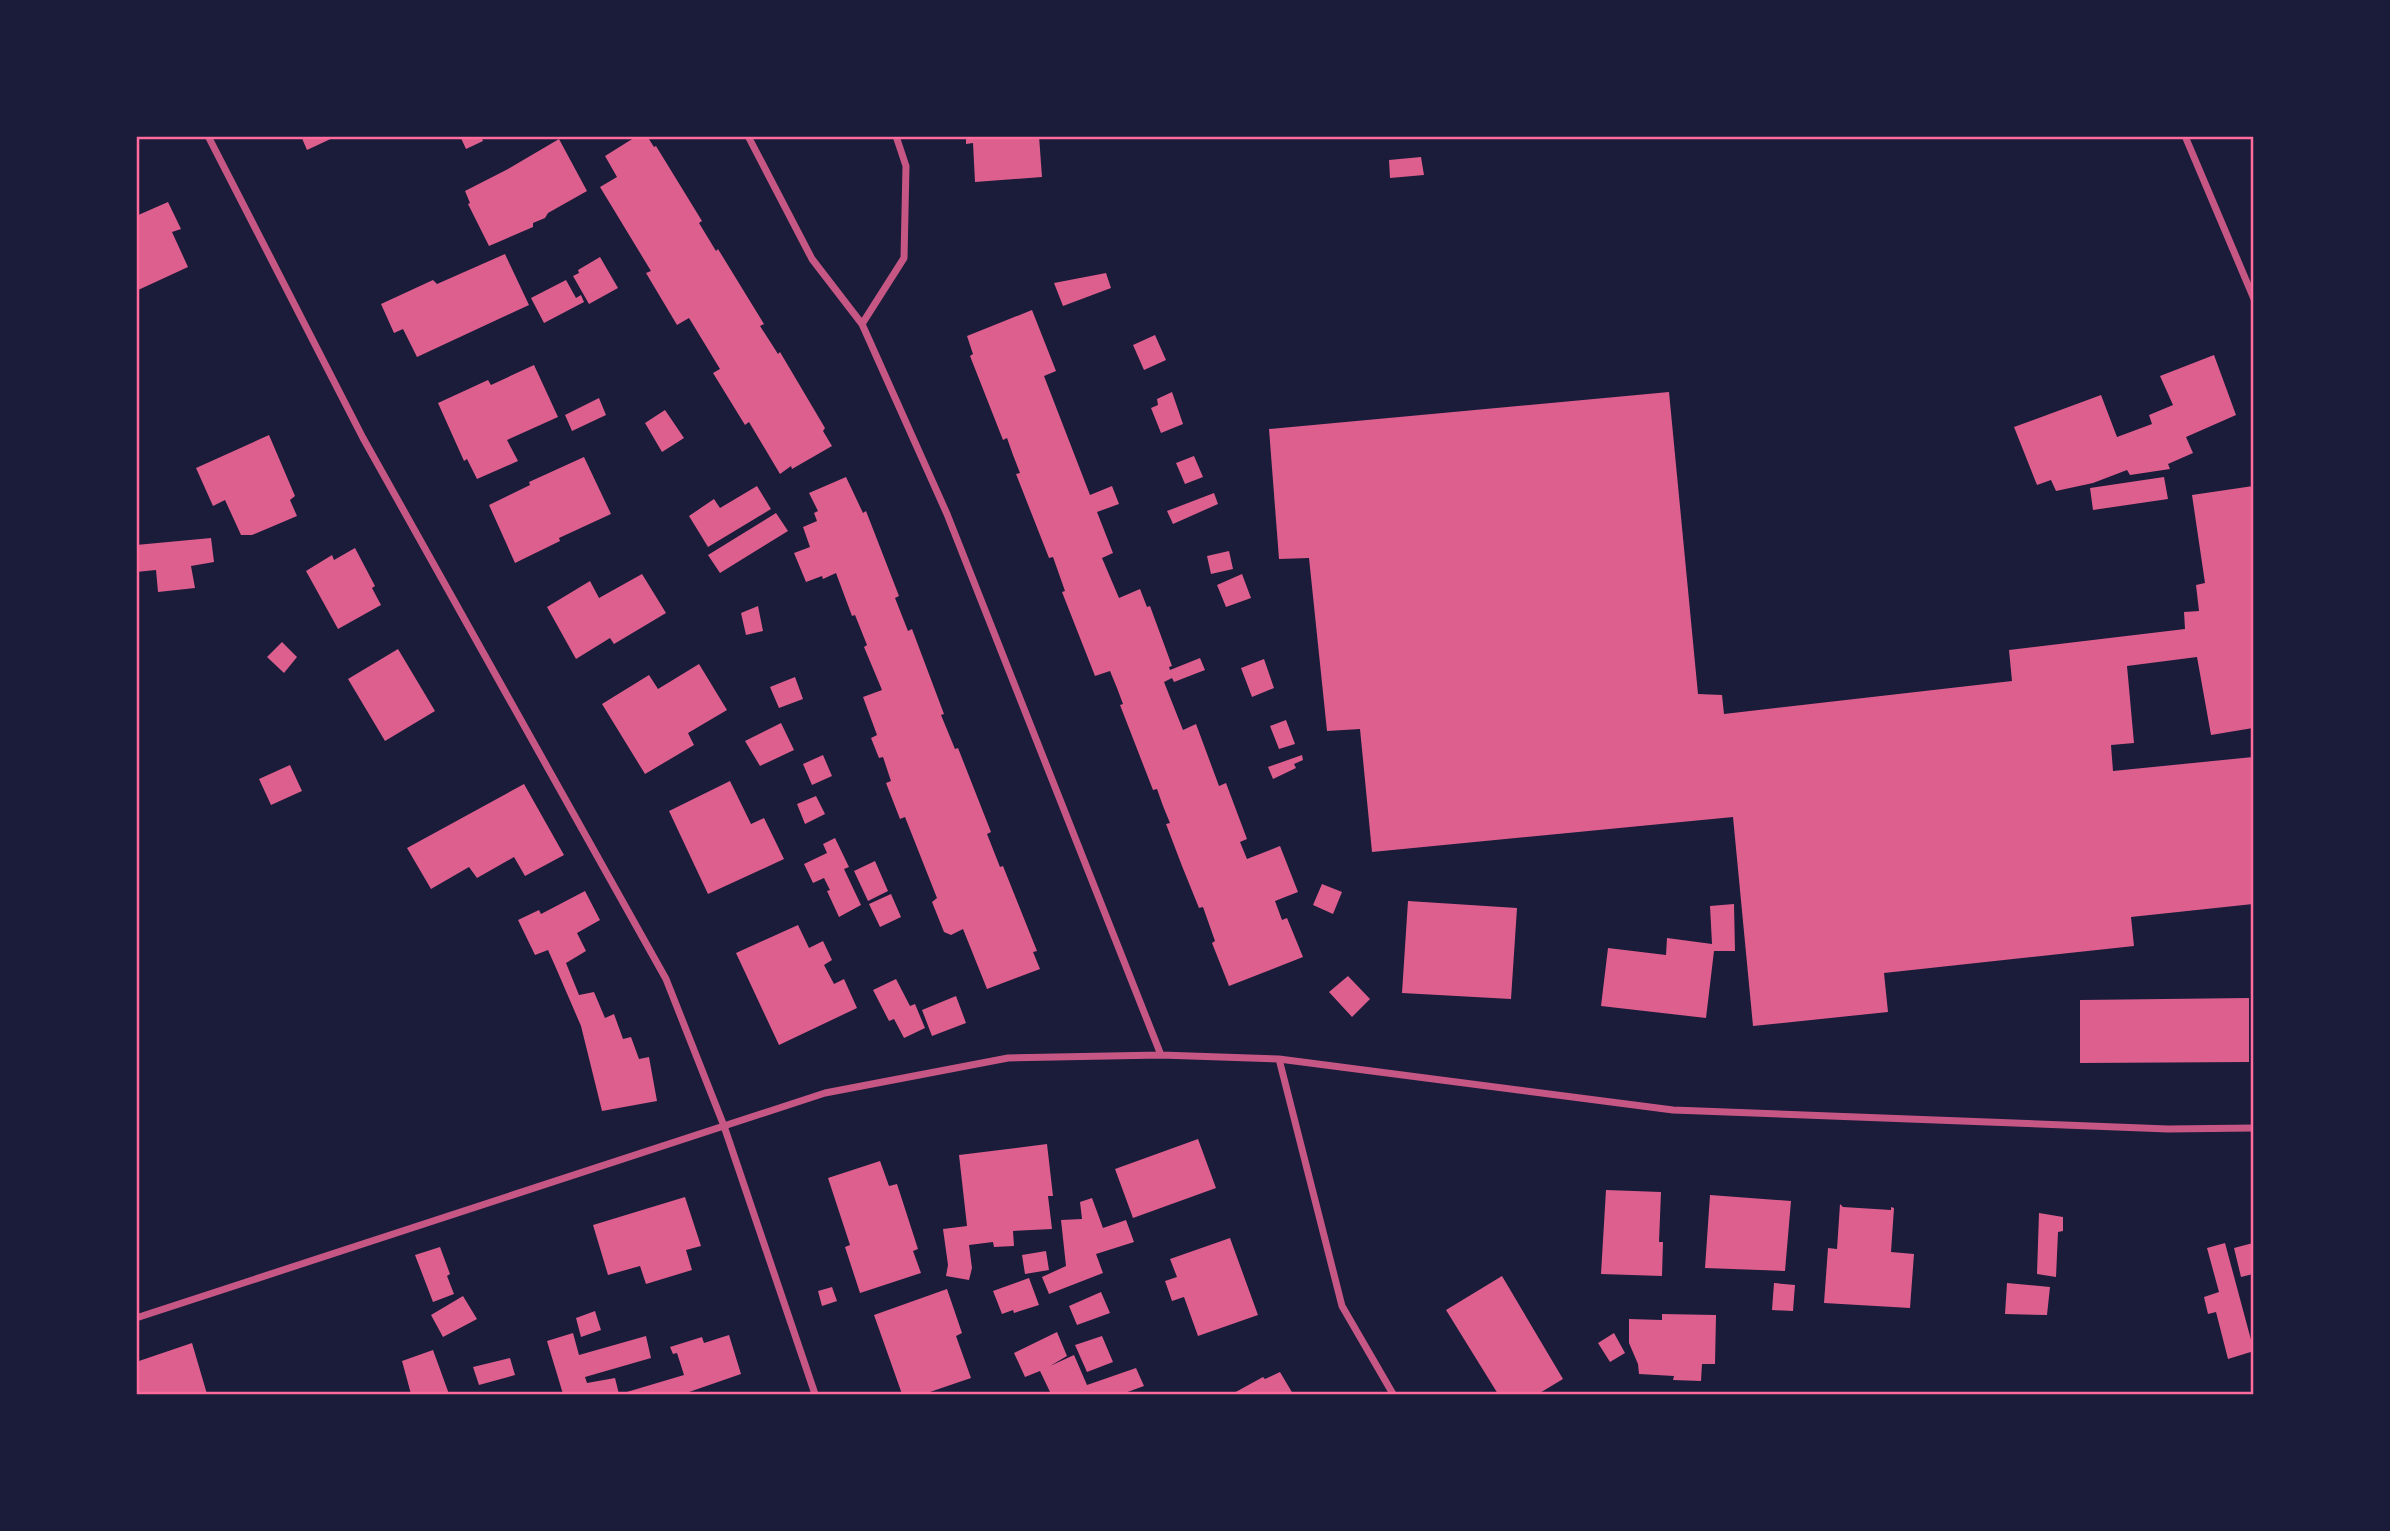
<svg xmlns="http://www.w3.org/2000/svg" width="2390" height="1531" font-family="'Roboto Condensed',sans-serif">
  <rect width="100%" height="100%" fill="#1b1b3a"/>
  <path fill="#dd5f8e" d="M 301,136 L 337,136 L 307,150 Z
    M 460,136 L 481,136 L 483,141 L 466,149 Z
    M 637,136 L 647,136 L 654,147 L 656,146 L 702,221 L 699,223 L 716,251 L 718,249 L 764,324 L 760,326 L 778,354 L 780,352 L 825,428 L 823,431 L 832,446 L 792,469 L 791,466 L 780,474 L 749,422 L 745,425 L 713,373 L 720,369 L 689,318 L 677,325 L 646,273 L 651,271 L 600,187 L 617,177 L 605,156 Z
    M 966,136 L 1039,136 L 1042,177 L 975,182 L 973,143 L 966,144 Z
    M 559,139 L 587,191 L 548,213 L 545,218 L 533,223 L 533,227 L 489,246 L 468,204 L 470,203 L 465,191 L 508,169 Z
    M 1421,157 L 1424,175 L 1390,178 L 1389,160 Z
    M 168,202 L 181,229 L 172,232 L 188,267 L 136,291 L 136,216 Z
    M 505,254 L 529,305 L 417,357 L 403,329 L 394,333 L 381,304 L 433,280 L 437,284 Z
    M 600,257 L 618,288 L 589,304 L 573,276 L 579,273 L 578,270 Z
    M 1106,273 L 1111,288 L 1063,306 L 1054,283 Z
    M 566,280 L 576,298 L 581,295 L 584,302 L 544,323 L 531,298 Z
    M 1032,310 L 1056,371 L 1044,376 L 1090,495 L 1112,486 L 1119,504 L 1097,512 L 1113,553 L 1102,558 L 1119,598 L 1140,589 L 1147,607 L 1150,606 L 1172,666 L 1169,667 L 1170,670 L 1200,658 L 1205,670 L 1174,682 L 1172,678 L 1164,682 L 1183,730 L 1196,724 L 1219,786 L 1226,783 L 1247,839 L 1240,842 L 1247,859 L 1280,846 L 1298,892 L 1275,901 L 1282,920 L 1287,918 L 1303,957 L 1229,986 L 1212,943 L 1215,941 L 1203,907 L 1199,908 L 1182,866 L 1166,824 L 1170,823 L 1163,806 L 1157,789 L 1153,790 L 1120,705 L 1123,704 L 1117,688 L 1110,671 L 1095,676 L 1062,592 L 1065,591 L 1053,557 L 1049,558 L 1016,474 L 1020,473 L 1013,455 L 1007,438 L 1003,440 L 970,356 L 973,354 L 967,336 Z
    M 1155,335 L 1166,360 L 1144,370 L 1133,345 Z
    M 2214,355 L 2236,415 L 2186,437 L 2193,453 L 2168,464 L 2170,469 L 2130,475 L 2127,470 L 2093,483 L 2056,491 L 2051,480 L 2037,485 L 2014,427 L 2101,395 L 2117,437 L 2152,424 L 2149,415 L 2173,405 L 2160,376 Z
    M 534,365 L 558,417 L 507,440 L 518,461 L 477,479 L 467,459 L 464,461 L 438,403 L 488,380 L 491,385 Z
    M 1172,392 L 1183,424 L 1161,433 L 1151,408 L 1158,405 L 1157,399 Z
    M 1669,392 L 1698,694 L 1722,695 L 1724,714 L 2012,681 L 2009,650 L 2185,629 L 2184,612 L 2199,611 L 2196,585 L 2205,583 L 2192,495 L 2253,486 L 2253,728 L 2211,735 L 2197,657 L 2127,666 L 2134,743 L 2111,745 L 2113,771 L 2253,757 L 2253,904 L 2131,917 L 2134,946 L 1884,973 L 1888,1012 L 1753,1026 L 1733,817 L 1372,852 L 1360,729 L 1327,731 L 1309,558 L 1279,559 L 1269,429 Z
    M 599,398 L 606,415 L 572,431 L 565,415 Z
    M 665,410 L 684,438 L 662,452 L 645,423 Z
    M 269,435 L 295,496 L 290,500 L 297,516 L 252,535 L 241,535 L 225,500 L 213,506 L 196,468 Z
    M 1194,456 L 1203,477 L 1185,484 L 1176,463 Z
    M 584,457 L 611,514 L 559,538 L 560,541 L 515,563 L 489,505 L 530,485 L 529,482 Z
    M 846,477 L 863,513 L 866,511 L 899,596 L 895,598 L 908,631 L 912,629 L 944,714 L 941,715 L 955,749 L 958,748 L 991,832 L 987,834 L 1000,867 L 1003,866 L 1037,951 L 1033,952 L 1040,969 L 987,989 L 963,929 L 951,935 L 944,932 L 932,902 L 937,898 L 905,817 L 900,819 L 886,783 L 891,781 L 883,757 L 879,758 L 871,738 L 877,735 L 863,697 L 882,690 L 864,647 L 867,645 L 855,615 L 852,616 L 836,573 L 823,579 L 822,576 L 806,582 L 794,553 L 810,547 L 803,527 L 817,521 L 814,513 L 818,511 L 809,493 Z
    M 2164,477 L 2168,499 L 2093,510 L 2090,488 Z
    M 757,486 L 771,509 L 708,547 L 689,516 L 714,499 L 720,508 Z
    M 1214,493 L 1218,504 L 1173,524 L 1167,511 Z
    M 776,513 L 788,531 L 720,573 L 708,555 Z
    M 211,538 L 214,562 L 191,566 L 195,588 L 158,592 L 156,570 L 136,572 L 136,545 Z
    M 355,548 L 375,586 L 372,588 L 381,605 L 338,629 L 306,571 L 332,555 L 334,560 Z
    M 1229,551 L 1233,569 L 1211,574 L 1207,556 Z
    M 642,574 L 666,613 L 614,644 L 610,638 L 576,659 L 547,607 L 590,581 L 599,598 Z
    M 1242,574 L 1251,598 L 1226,607 L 1217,585 Z
    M 758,606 L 763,631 L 746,635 L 741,613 Z
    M 282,642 L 297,657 L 284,673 L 267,657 Z
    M 398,649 L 435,711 L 385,741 L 348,679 Z
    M 1264,659 L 1274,688 L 1252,697 L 1241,668 Z
    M 699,664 L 727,710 L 688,733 L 694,745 L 645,774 L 602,704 L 649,675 L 658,689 Z
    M 795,677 L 803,699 L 779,708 L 770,687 Z
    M 1286,720 L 1295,744 L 1279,749 L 1270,726 Z
    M 781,723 L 794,750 L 760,766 L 745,741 Z
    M 823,755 L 832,776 L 812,785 L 803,764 Z
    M 1302,755 L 1303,760 L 1294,764 L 1296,768 L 1273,779 L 1268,767 Z
    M 290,765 L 302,791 L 271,805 L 259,779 Z
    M 730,781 L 751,824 L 764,818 L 784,859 L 708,894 L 669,811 Z
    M 524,784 L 564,855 L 525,876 L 514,857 L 477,878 L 469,867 L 431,889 L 407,848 Z
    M 816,796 L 825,814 L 805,824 L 797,804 Z
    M 835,838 L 849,867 L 844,869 L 861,905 L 839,917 L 827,891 L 830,890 L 824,878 L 813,883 L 804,864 L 827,853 L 823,844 Z
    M 875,861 L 888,891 L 868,901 L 854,871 Z
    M 1322,884 L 1342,892 L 1333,914 L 1313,905 Z
    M 585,891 L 600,920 L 577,933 L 586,951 L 566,963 L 579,995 L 594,992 L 605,1018 L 614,1014 L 623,1039 L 631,1037 L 639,1059 L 649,1057 L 657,1101 L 602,1111 L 581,1026 L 556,968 L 548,950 L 535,955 L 518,920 L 539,910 L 541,914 Z
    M 891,894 L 901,917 L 880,927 L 869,904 Z
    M 1408,901 L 1517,908 L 1511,999 L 1402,993 Z
    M 1734,904 L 1735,951 L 1714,951 L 1706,1018 L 1601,1006 L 1608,948 L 1666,955 L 1667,938 L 1712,944 L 1710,906 Z
    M 798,925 L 809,948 L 823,941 L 832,960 L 824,965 L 834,984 L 844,979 L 857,1008 L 779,1045 L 736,953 Z
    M 1348,976 L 1370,999 L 1352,1017 L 1329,992 Z
    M 896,979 L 910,1006 L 915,1004 L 925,1028 L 904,1038 L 894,1019 L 889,1021 L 873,990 Z
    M 956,996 L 966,1023 L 932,1036 L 922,1010 Z
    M 2249,998 L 2249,1062 L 2080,1063 L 2080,1000 Z
    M 1198,1139 L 1216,1188 L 1133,1218 L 1115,1169 Z
    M 1047,1144 L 1053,1196 L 1048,1196 L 1052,1229 L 1013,1231 L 1014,1246 L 994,1247 L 993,1242 L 969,1245 L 972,1268 L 969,1280 L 946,1276 L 948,1265 L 943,1229 L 967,1226 L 959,1155 Z
    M 880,1161 L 889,1186 L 897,1184 L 918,1249 L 913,1251 L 921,1273 L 860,1293 L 845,1247 L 850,1245 L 828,1178 Z
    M 1606,1190 L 1661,1192 L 1659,1242 L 1663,1242 L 1662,1276 L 1601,1274 Z
    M 1710,1195 L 1791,1201 L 1785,1271 L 1705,1268 Z
    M 685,1197 L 701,1246 L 686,1250 L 692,1270 L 646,1284 L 640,1266 L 608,1275 L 593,1225 Z
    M 1092,1198 L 1103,1228 L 1126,1220 L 1134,1242 L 1096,1254 L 1103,1273 L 1049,1294 L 1042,1277 L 1066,1266 L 1061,1220 L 1082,1219 L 1080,1202 Z
    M 1840,1204 L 1843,1207 L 1891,1210 L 1891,1207 L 1894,1208 L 1891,1252 L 1914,1254 L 1910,1308 L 1824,1303 L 1828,1248 L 1837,1249 Z
    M 2039,1213 L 2063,1217 L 2063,1231 L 2058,1232 L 2056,1277 L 2037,1274 Z
    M 1230,1238 L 1258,1315 L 1198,1336 L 1184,1297 L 1172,1301 L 1165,1281 L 1177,1277 L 1170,1259 Z
    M 2225,1243 L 2254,1351 L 2228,1359 L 2216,1312 L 2208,1314 L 2204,1297 L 2219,1292 L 2207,1248 Z
    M 2253,1243 L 2253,1274 L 2241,1277 L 2234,1248 Z
    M 440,1247 L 450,1274 L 447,1276 L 454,1294 L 433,1302 L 415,1255 Z
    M 1046,1251 L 1049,1270 L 1025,1274 L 1022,1255 Z
    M 1502,1276 L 1563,1379 L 1538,1394 L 1498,1394 L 1446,1310 Z
    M 1029,1278 L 1039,1305 L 1014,1313 L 1013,1310 L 1002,1314 L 993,1291 Z
    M 1774,1283 L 1795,1285 L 1793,1311 L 1772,1310 Z
    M 2007,1283 L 2050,1287 L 2047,1315 L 2005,1314 Z
    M 832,1287 L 837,1301 L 822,1306 L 818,1291 Z
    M 947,1289 L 962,1333 L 956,1336 L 971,1378 L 924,1394 L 902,1394 L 874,1315 Z
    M 1101,1292 L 1110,1313 L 1077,1325 L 1069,1306 Z
    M 463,1296 L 477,1319 L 443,1337 L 431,1315 Z
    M 595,1311 L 601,1330 L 581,1337 L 576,1318 Z
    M 1662,1314 L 1716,1315 L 1715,1364 L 1702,1364 L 1701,1381 L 1673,1380 L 1674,1376 L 1639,1374 L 1638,1364 L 1629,1343 L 1629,1319 L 1662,1320 Z
    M 1057,1332 L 1067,1356 L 1050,1366 L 1074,1355 L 1087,1385 L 1136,1368 L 1144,1386 L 1122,1394 L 1051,1394 L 1040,1371 L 1025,1377 L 1014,1353 Z
    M 573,1333 L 579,1355 L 646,1336 L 651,1358 L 585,1377 L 587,1383 L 615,1378 L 619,1394 L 563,1394 L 547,1341 Z
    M 1614,1333 L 1625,1353 L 1610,1362 L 1598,1343 Z
    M 729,1335 L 741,1374 L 689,1392 L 690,1394 L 620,1394 L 684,1375 L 677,1353 L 673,1354 L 670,1347 L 702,1337 L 704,1343 Z
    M 1102,1336 L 1113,1362 L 1087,1372 L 1075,1345 Z
    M 192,1343 L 207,1394 L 136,1394 L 136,1362 Z
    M 433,1350 L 449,1394 L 411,1394 L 402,1361 Z
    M 510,1358 L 515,1375 L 479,1385 L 473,1367 Z
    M 1280,1372 L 1293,1394 L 1232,1394 L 1263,1377 L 1265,1379 Z"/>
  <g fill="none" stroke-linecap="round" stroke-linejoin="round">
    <path stroke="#c65784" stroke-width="7" d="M 208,136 L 363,438 L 666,979 L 724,1126 L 815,1394
      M 748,136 L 812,259 L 862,324 L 947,514 L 1161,1055
      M 2185,136 L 2254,299
      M 862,324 L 904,258 L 906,166 L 896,136
      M 1279,1059 L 1342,1306 L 1393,1394
      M 136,1318 L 825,1093 L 1008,1058 L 1161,1055 L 1279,1059 L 1673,1110 L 2168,1129 L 2254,1128"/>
  </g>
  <rect width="2390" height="1531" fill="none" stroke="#1b1b3a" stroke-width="276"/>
  <rect x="138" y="138" width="2114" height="1255" fill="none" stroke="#ff6b9d" stroke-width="2.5"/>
</svg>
